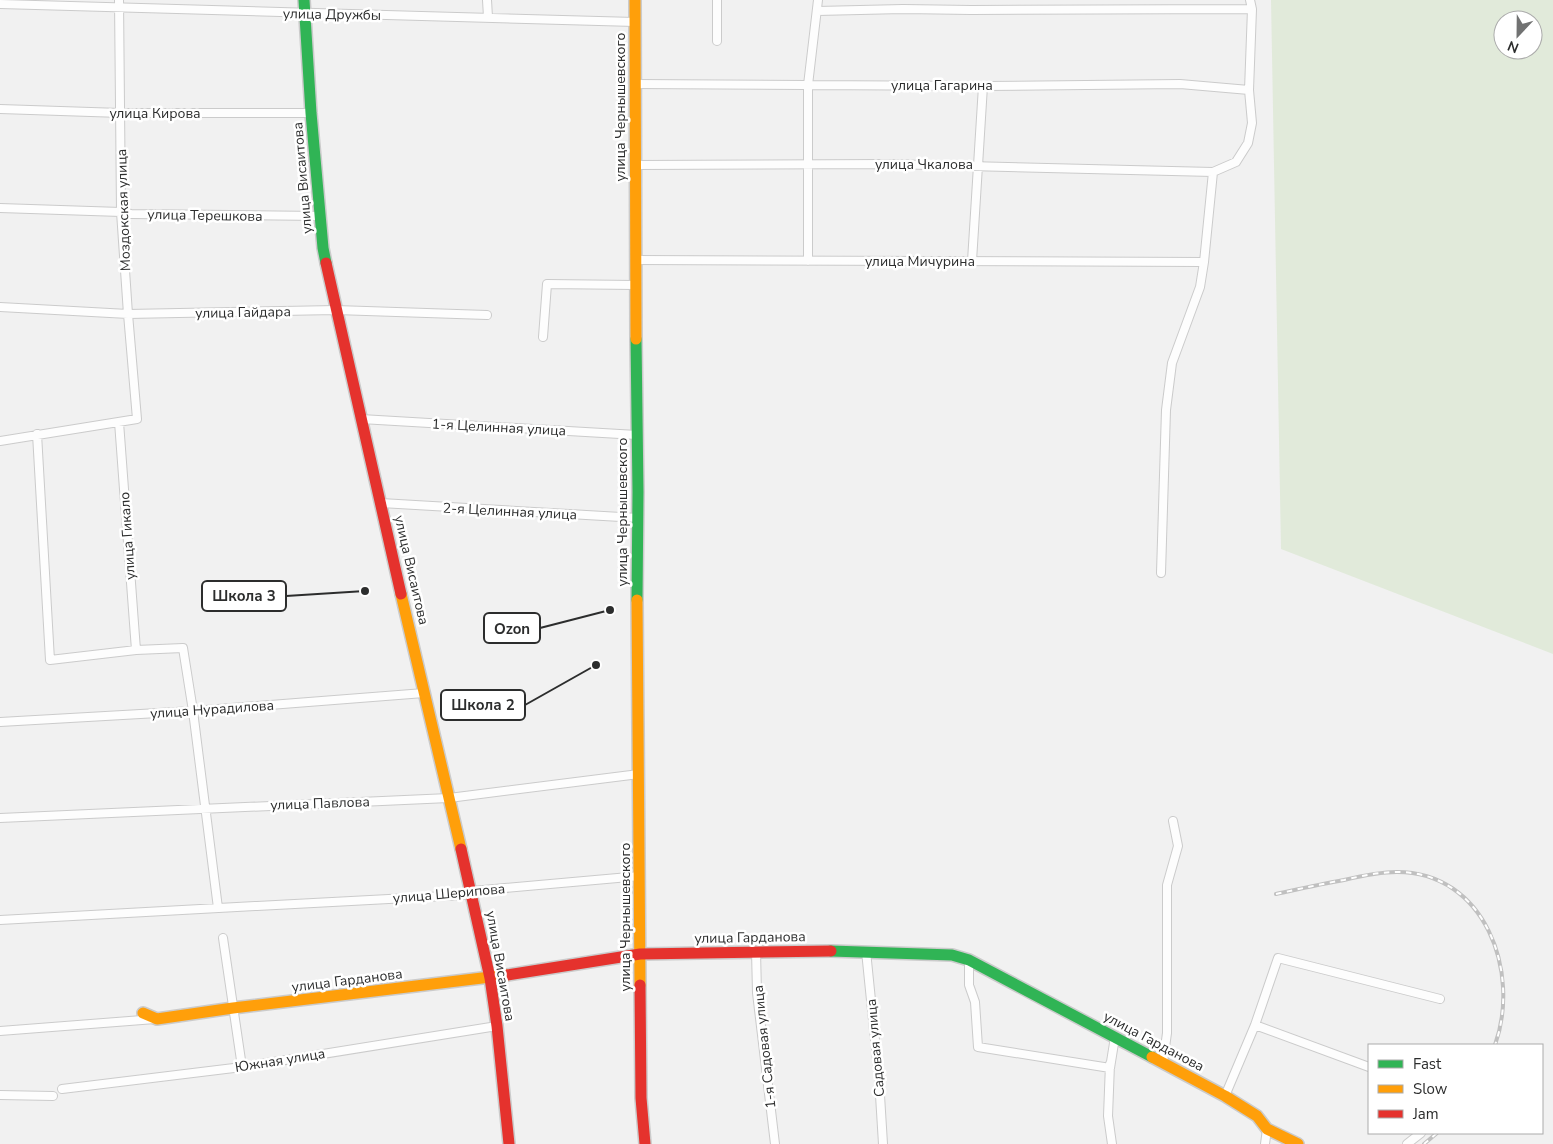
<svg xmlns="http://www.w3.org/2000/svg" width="1553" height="1144" font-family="'Nunito Sans',sans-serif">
  <rect width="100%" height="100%" fill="#f1f1f1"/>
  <path fill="#e1eada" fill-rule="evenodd" d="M 1271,0 L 1553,0 L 1553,654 L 1281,549 ZM 1503,20 L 1533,20 L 1533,50 L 1503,50 Z"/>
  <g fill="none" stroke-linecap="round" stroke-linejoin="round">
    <g stroke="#cbcbcb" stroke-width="10">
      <path id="street" d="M 487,0 L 488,17
        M 717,0 L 717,41
        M 0,4 L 635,22
        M 817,11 L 903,9 L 971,10 L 1252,9
        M 635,84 L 983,86 L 1180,84 L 1249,90
        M 0,109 L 121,113 L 311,113
        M 635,165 L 888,164 L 1213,172
        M 0,208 L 121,212 L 131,214 L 320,216
        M 635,260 L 1204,262
        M 808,261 L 808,85 L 818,0
        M 972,261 L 983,86
        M 0,307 L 128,314 L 336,310 L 487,315
        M 543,337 L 547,284 L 635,285
        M 361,419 L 637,435
        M 119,422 L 136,650
        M 37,434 L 50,660 L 136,650 L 183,648 L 193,711 L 218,908
        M 0,441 L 137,419 L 128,314 L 121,212 L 119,0
        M 381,503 L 638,518
        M 1161,573 L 1166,410 L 1172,363 L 1200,287 L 1204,262 L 1213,172 L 1236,162 L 1248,143 L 1252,123 L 1249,90 L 1252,9 L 1250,0
        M 0,722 L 193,711 L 424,693
        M 0,818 L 449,798 L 639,774
        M 257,906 L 464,895 L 472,891 L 640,876
        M 0,920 L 255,906
        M 223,938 L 242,1067
        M 756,951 L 757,993 L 775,1144
        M 866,951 L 879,1079 L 883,1144
        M 969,960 L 969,985 L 975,1002 L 978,1047 L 1110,1068 L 1115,1037
        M 1255,1025 L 1369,1067
        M 0,1031 L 155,1019
        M 1163,1062 L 1167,1033 L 1167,885 L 1178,846 L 1173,821
        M 1110,1064 L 1108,1116 L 1112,1144
        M 62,1089 L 242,1067 L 497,1026
        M 0,1095 L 53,1096
        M 1225,1096 L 1255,1025 L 1278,958 L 1440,999
        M 1265,1144 L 1267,1129
        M 1407,1144 L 1421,1133"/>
    </g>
    <g stroke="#cbcbcb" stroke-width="14">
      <path id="fast" d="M 304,0 L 311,113 L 323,248 L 326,263
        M 636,339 L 638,492 L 637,600
        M 831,951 L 952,955 L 969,960 L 1152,1057"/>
    </g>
    <g stroke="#cbcbcb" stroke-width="14">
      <path id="slow" d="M 635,0 L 636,339
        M 401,594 L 461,849
        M 637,600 L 640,985
        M 143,1013 L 157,1019 L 233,1008 L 507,975
        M 1152,1057 L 1225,1096 L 1257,1116 L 1267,1129 L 1298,1144"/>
    </g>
    <g stroke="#cbcbcb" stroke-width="14">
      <path id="jam" d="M 326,263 L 401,594
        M 461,849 L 490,978 L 497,1026 L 509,1144
        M 507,975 L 640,954 L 831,951
        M 640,985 L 641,1098 L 645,1144"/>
    </g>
    <use href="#street" stroke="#fdfdfd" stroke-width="8"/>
    <use href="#fast" stroke="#30b455" stroke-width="11"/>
    <use href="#slow" stroke="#ff9f0a" stroke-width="11"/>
    <use href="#jam" stroke="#e5322d" stroke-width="11"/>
    <g stroke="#c0c0c0" stroke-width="4">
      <path id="rail" d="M 1276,894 C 1299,889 1321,884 1344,880 C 1361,876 1379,872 1397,872 C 1485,872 1521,972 1495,1045
        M 1424,1144 L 1437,1133"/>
    </g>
    <use href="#rail" stroke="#fff" stroke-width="2" stroke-dasharray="5.5" stroke-linecap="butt"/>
  </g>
  <g text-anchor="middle" stroke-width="5" stroke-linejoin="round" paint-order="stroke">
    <g font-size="14" fill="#2c2d2d" stroke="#fff">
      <text transform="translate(332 14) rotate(1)" y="5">улица Дружбы</text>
      <text x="942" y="90">улица Гагарина</text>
      <text transform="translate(620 107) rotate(-90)" y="5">улица Чернышевского</text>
      <text x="155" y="118">улица Кирова</text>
      <text x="924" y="169">улица Чкалова</text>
      <text transform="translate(302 178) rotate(-95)" y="5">улица Висаитова</text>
      <text transform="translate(123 210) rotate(-92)" y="5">Моздокская улица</text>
      <text transform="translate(205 215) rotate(1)" y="5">улица Терешкова</text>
      <text x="920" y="266">улица Мичурина</text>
      <text transform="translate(243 312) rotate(-1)" y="5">улица Гайдара</text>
      <text transform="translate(499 427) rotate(3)" y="5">1-я Целинная улица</text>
      <text transform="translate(510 511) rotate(3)" y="5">2-я Целинная улица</text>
      <text transform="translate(622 512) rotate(-90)" y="5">улица Чернышевского</text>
      <text transform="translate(127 536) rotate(-94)" y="5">улица Гикало</text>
      <text transform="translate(412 570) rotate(77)" y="5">улица Висаитова</text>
      <text transform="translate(212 709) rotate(-4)" y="5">улица Нурадилова</text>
      <text transform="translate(320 803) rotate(-2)" y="5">улица Павлова</text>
      <text transform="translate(449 893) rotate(-5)" y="5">улица Шерипова</text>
      <text transform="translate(625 917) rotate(-90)" y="5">улица Чернышевского</text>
      <text transform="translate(750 937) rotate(-1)" y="5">улица Гарданова</text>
      <text transform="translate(501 966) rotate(80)" y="5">улица Висаитова</text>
      <text transform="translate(347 980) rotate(-7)" y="5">улица Гарданова</text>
      <text transform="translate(1154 1041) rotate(28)" y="5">улица Гарданова</text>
      <text transform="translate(764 1047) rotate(-96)" y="5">1-я Садовая улица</text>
      <text transform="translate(875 1048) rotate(-95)" y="5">Садовая улица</text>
      <text transform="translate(280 1060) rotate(-9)" y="5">Южная улица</text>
    </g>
  </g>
  <path fill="none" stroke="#2c2d2d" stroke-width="2" d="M365 591L286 596M610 610L540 628M596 665L525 705"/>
  <g fill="#2c2d2d" stroke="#fff" stroke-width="2">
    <circle cx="365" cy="591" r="5"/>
    <circle cx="610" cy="610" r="5"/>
    <circle cx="596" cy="665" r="5"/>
  </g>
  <g fill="#fff" stroke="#2c2d2d" stroke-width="2">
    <rect x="202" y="581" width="84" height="30" rx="5"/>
    <rect x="484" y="613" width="56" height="30" rx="5"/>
    <rect x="441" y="690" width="84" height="30" rx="5"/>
  </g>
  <g font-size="15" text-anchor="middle" font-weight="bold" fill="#2c2d2d">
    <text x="244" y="601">Школа 3</text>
    <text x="512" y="634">Ozon</text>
    <text x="483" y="710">Школа 2</text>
  </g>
  <rect x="1368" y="1044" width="175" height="90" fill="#ffffff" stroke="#ababab"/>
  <rect x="1378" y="1060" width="25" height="8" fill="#30b455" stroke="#ababab"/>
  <text x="1413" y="1069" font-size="15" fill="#2c2d2d">Fast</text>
  <rect x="1378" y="1085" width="25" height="8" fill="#ff9f0a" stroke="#ababab"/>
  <text x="1413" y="1094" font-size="15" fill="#2c2d2d">Slow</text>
  <rect x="1378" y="1110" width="25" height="8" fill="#e5322d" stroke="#ababab"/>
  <text x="1413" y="1119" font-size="15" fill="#2c2d2d">Jam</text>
  <g transform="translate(1518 35) rotate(202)"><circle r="24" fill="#ffffff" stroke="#ababab"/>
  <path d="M0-4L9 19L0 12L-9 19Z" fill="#717272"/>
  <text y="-8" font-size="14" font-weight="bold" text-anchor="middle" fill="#2c2d2d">N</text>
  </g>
</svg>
